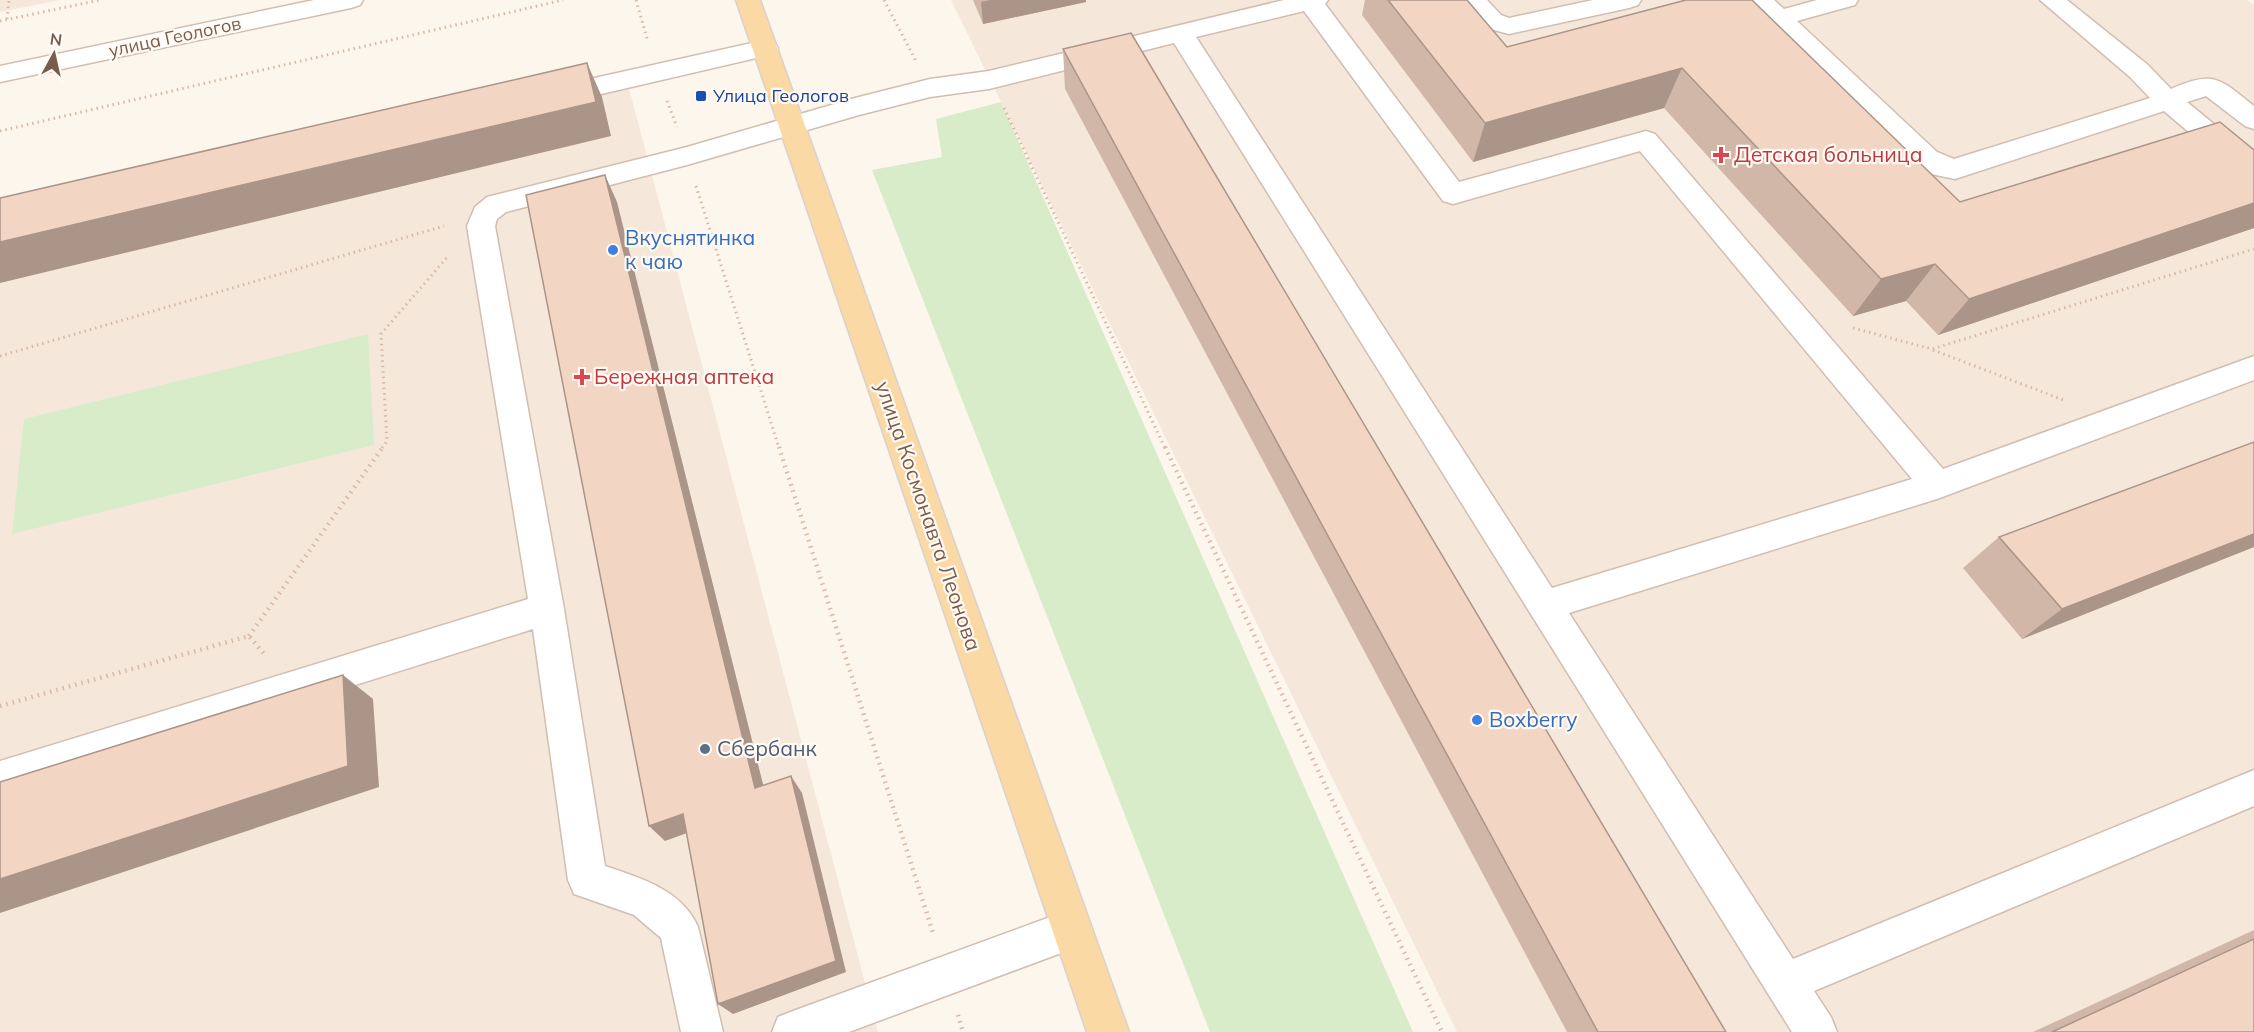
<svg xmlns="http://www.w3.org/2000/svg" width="2254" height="1032" font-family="Mulish,sans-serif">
  <rect width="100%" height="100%" fill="#fdf6ec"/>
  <path fill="#f5e8da" d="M 0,0 L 60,0 L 0,12 Z
    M 951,0 L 2247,0 L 2254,5 L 2254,1032 L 1457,1032 Z
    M 625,73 L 878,1032 L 0,1032 L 0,220 Z"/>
  <path fill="#d8ecc9" d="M 1001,102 L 1413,1032 L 1210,1032 L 872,170 L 942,157 L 936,119 Z
    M 368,334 L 374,445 L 12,534 L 24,419 Z"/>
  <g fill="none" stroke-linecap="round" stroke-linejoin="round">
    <g stroke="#d1beb0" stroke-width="3">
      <path id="minor" d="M 314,0 L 363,0 L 360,5 L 351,8 L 0,82 L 0,66 Z
        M 1284,0 L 1328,0 L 1325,4 L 1459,182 L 1646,131 L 1655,134 L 1943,469 L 2254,356 L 2254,380 L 1937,499 L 1569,613 L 1793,959 L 2254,770 L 2254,806 L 1814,991 L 1831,1017 L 1837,1032 L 1792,1032 L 1174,43 L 989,89 L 930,97 L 859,115 L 687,165 L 506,212 L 497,219 L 495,226 L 564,609 L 605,866 C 641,878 682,890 698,927 L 723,1032 L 681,1032 L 661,938 L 634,915 L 574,894 L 568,880 L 533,629 L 0,797 L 0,761 L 528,599 L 467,226 L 475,207 L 487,197 L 687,147 L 855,98 L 930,79 L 989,71 ZM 1304,11 L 1443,201 L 1453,204 L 1640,151 L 1912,479 L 1552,588 L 1196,37 Z
        M 1462,0 L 1487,0 L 1501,15 L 1509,18 L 1593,0 L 1641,0 L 1638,5 L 1629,8 L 1509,34 L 1483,27 Z
        M 1748,0 L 1774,0 L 1784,9 L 1817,0 L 1858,0 L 1855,5 L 1797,21 L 1937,152 L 1954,159 L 2150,98 L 2130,77 L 2040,0 L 2067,0 L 2148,65 L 2171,89 C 2215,69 2221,80 2254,106 L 2254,129 L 2245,126 L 2206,96 L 2187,102 L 2254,157 L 2254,182 L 2244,179 L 2164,111 L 1955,179 L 1931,174 L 1917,166 Z
        M 765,40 L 774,42 L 778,48 L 774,54 L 554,105 L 545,102 L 541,96 L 545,90 L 554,87 Z
        M 1072,909 L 1086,915 L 1092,929 L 1086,943 L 1072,949 L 849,1032 L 772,1032 L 778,1017 L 793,1011 Z"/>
    </g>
    <g stroke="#dad1cd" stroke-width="3">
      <path id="major" d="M 736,0 L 760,0 L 1129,1032 L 1087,1032 Z"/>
    </g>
    <path stroke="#d9b8a5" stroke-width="3" stroke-dasharray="1.5 4" stroke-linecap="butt" d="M 636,0 L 648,42
      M 884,0 L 916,61
      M 7,19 L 9,0
      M 0,21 L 100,0
      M 667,101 L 677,127
      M 1004,108 L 1165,448
      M 0,131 L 563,0
      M 696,186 L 779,448
      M 1853,328 L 1932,349 L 2254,249
      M 1933,350 L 2066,401
      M 0,356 L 444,226
      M 382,448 L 387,441 L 381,334 L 449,255"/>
    <path stroke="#d9b8a5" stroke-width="4.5" stroke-dasharray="1.5 5" stroke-linecap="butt" d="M 779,447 L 934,936
      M 1165,447 L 1442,1032
      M 249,636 L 383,447
      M 0,706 L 249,636 L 265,655
      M 958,1015 L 963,1032"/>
    <use href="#minor" fill="#fff" fill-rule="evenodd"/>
    <use href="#major" fill="#fbd9a5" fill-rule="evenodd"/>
  </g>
  <path fill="#d1b7a8" d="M 973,0 L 1086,0 L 1086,2 L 983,24 Z
    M 1365,0 L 1467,0 L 1507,47 L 1686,0 L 1960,202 L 2254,150 L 2254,228 L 1938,335 L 1906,301 L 1853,316 L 1664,108 L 1473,162 L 1362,15 Z
    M 1063,49 L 1726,1032 L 1567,1032 L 1065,89 Z
    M 1999,537 L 2254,547 L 2022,639 L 1963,568 Z
    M 2254,930 L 2254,1032 L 2033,1032 Z"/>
  <path fill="#aa9588" d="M 990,0 L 1086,0 L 1086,2 L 983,24 L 981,2 Z
    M 587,63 L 602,97 L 611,136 L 0,283 L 0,242 Z
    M 1682,68 L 1664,108 L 1473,162 L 1485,123 Z
    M 605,175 L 617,202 L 768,804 L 755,788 Z
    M 2254,203 L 2254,228 L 1938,335 L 1969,299 Z
    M 1935,264 L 1906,301 L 1853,316 L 1881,279 Z
    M 2254,534 L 2254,547 L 2022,639 L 2062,609 Z
    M 343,675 L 373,699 L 379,787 L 0,913 L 0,879 Z
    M 791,776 L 802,793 L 846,972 L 733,1014 L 718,1004 Z
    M 683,814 L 698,829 L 665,841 L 649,826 Z"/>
  <path fill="#f3d5c3" stroke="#aa9588" stroke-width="1.5" d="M 1388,0 L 1467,0 L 1507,47 L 1686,0 L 1752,0 L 1960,202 L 2220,122 L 2254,150 L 2254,203 L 1969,299 L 1935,264 L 1881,279 L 1682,68 L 1485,123 Z
    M 1131,33 L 1726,1032 L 1598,1032 L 1063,49 Z
    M 587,63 L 596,102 L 0,242 L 0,198 Z
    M 605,175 L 755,788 L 791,776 L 836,961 L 718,1004 L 683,814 L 649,826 L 526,195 Z
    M 2254,442 L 2254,534 L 2062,609 L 1999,537 Z
    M 343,675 L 348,766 L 0,879 L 0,782 Z
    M 2254,939 L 2254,1032 L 2052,1032 Z"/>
  <rect fill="#1a4fb4" stroke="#fffaf3" stroke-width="2" x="695" y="90" width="12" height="12" rx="3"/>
  <g fill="#e0444e" stroke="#fffaf3" stroke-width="2">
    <path d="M1718 146h6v6h6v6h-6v6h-6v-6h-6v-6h6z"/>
    <path d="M579 368h6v6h6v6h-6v6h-6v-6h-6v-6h6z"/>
  </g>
  <g fill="#3f7fe0" stroke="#fffaf3" stroke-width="2">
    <circle cx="613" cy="250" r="6"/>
    <circle cx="1477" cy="720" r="6"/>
  </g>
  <circle fill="#5c6f8a" stroke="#fffaf3" stroke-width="2" cx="705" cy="749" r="6"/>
  <g text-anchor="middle" stroke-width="4.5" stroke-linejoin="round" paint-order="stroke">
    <g font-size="18" fill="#7a5c4d" stroke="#fffaf3">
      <text transform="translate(175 37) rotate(-12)" y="6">улица Геологов</text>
    </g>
    <g font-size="18" fill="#164399" stroke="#fffaf3" text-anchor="start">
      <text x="713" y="102">Улица Геологов</text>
    </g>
    <g font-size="21" fill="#be3a42" stroke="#fffaf3" text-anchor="start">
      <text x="1734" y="162">Детская больница</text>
      <text x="594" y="384">Бережная аптека</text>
    </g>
    <g font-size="21" fill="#366cbe" stroke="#fffaf3" text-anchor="start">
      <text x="625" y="245">Вкуснятинка<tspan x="625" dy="24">к чаю</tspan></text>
      <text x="1489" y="727">Boxberry</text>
    </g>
    <g font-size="21" fill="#7a5c4d" stroke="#fffaf3">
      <text transform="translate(928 516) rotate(71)" y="7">улица Космонавта Леонова</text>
    </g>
    <g font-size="21" fill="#4e5e75" stroke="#fffaf3" text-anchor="start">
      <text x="717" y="756">Сбербанк</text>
    </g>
  </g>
  <g transform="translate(54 54) rotate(8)" stroke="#fffaf3" stroke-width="4.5" paint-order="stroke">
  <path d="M0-4.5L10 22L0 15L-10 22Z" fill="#7a5c4d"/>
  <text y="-9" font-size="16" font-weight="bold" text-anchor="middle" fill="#7a5c4d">N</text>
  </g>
</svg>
